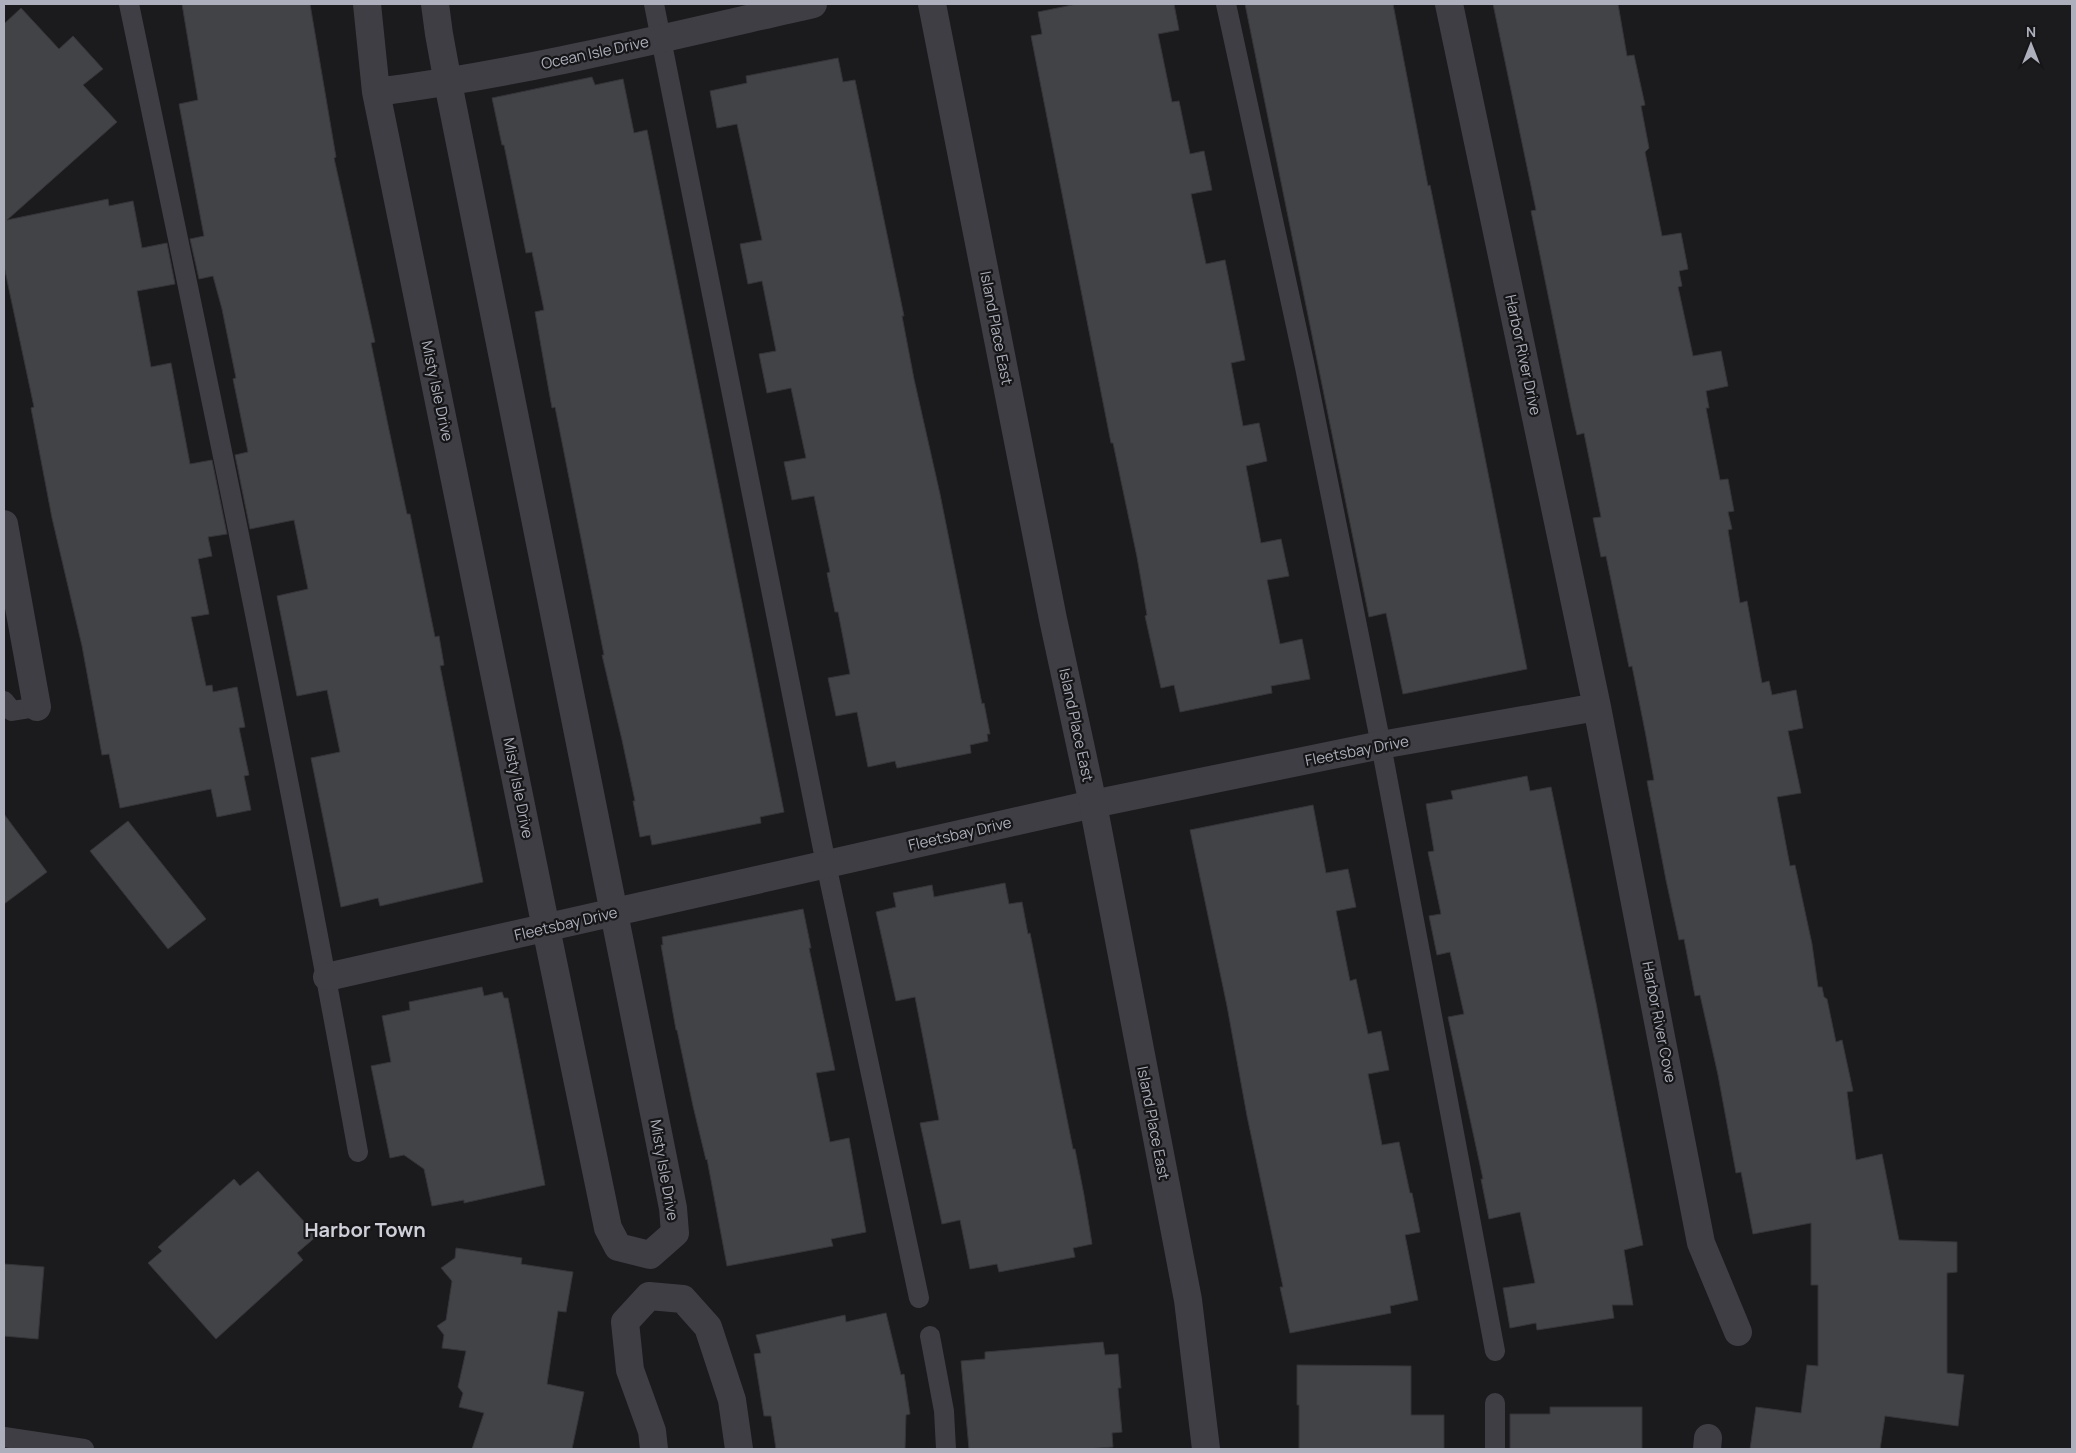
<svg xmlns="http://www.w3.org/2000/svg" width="2076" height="1453" font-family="Manrope,sans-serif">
  <rect width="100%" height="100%" fill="#1b1b1d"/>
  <path fill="#424347" stroke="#353539" d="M 182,4 L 310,4 L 336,157 L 334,158 L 375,342 L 371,343 L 388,425 L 407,514 L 410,514 L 435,637 L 439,636 L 444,665 L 440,666 L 483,882 L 380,906 L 378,898 L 341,907 L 311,758 L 340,752 L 327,690 L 297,696 L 277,596 L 308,589 L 294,520 L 250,529 L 235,455 L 248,452 L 233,379 L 236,378 L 222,309 L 213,276 L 199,279 L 190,239 L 204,236 L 179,104 L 198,100 Z
    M 1077,4 L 1174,4 L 1179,30 L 1158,34 L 1172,102 L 1179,101 L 1190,154 L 1204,151 L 1212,190 L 1191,194 L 1206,264 L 1225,260 L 1245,360 L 1231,363 L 1243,426 L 1259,423 L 1267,461 L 1246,466 L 1261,543 L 1281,539 L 1289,576 L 1267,580 L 1280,644 L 1302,639 L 1310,679 L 1271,686 L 1272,693 L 1180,712 L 1174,685 L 1161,688 L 1145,616 L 1147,615 L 1137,557 L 1113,443 L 1111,443 L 1031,36 L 1042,34 L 1038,12 Z
    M 1245,4 L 1393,4 L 1428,186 L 1430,185 L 1457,317 L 1527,669 L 1403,694 L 1386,613 L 1369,617 Z
    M 1493,4 L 1618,4 L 1627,56 L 1634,55 L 1645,105 L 1641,106 L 1649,148 L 1645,152 L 1662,236 L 1681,233 L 1688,269 L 1679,271 L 1682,286 L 1678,287 L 1693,356 L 1721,351 L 1728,386 L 1706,391 L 1709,408 L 1706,408 L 1720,480 L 1728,479 L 1734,511 L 1728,512 L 1732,529 L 1728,530 L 1740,603 L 1747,601 L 1762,683 L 1769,681 L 1772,695 L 1796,690 L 1803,728 L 1788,731 L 1801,793 L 1777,797 L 1790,866 L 1795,865 L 1812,944 L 1818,987 L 1822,987 L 1824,997 L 1827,999 L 1836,1042 L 1842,1040 L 1853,1091 L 1847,1092 L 1856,1160 L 1882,1154 L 1899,1240 L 1957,1242 L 1957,1272 L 1947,1273 L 1947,1373 L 1964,1375 L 1958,1426 L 1885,1416 L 1880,1449 L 1750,1449 L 1756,1407 L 1801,1413 L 1807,1365 L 1818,1366 L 1818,1285 L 1811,1285 L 1811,1223 L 1753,1234 L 1741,1172 L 1736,1173 L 1718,1075 L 1700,995 L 1695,996 L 1684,939 L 1679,940 L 1666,880 L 1647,781 L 1654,780 L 1645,731 L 1632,666 L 1629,667 L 1606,556 L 1601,557 L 1593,518 L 1601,517 L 1584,433 L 1577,435 L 1571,408 L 1531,211 L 1536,210 Z
    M 21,8 L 59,49 L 73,36 L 103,69 L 83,85 L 117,122 L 7,220 L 108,199 L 109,206 L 133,201 L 142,248 L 167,243 L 175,284 L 137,291 L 151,367 L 171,363 L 190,464 L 212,460 L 227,534 L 208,537 L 212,556 L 198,559 L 209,614 L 191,617 L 206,686 L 212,685 L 213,692 L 237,687 L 245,727 L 239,728 L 249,775 L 244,776 L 251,810 L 217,817 L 211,789 L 120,808 L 109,754 L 102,755 L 82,646 L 52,518 L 31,408 L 34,407 L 4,266 L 4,24 Z
    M 838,58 L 843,82 L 855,80 L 904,316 L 902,316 L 914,379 L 940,494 L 982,704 L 984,703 L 990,734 L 987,734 L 988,741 L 970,745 L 971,753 L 897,768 L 895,761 L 868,767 L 857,712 L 836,716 L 828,678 L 850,674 L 838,612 L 835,612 L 827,573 L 830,572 L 814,496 L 792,500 L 784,462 L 806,458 L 791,388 L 767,393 L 759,354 L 776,351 L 762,281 L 748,284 L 740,244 L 762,240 L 737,124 L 717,128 L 710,91 L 747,83 L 746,76 Z
    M 592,77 L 595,85 L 623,79 L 634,133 L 647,130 L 784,812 L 760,817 L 761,823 L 652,845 L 650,835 L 640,837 L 633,801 L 635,801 L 622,740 L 602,655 L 604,655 L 555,407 L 552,408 L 545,369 L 535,312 L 544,310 L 532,252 L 526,253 L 504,145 L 502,145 L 492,98 Z
    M 1527,776 L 1530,791 L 1551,787 L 1596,1003 L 1643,1245 L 1624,1250 L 1633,1305 L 1612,1305 L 1614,1318 L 1537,1330 L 1536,1323 L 1510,1328 L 1503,1288 L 1535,1283 L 1520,1212 L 1489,1219 L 1481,1179 L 1483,1179 L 1448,1017 L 1464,1014 L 1450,952 L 1437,955 L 1429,916 L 1441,914 L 1428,852 L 1434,851 L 1426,804 L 1453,799 L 1451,791 Z
    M 1313,805 L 1326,873 L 1348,869 L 1356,907 L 1336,911 L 1350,981 L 1356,979 L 1368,1034 L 1381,1031 L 1389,1070 L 1368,1074 L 1382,1145 L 1399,1142 L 1410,1193 L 1412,1193 L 1420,1232 L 1405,1235 L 1418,1300 L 1390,1306 L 1391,1313 L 1290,1333 L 1280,1287 L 1283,1287 L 1247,1116 L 1227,1006 L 1190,830 Z
    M 4,814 L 47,872 L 4,904 Z
    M 128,821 L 206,919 L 168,949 L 90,851 Z
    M 1005,883 L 1009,904 L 1022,902 L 1028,934 L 1030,933 L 1073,1149 L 1075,1149 L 1084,1195 L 1092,1244 L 1073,1248 L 1075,1257 L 999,1272 L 997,1264 L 970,1269 L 960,1220 L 942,1224 L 920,1123 L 939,1120 L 915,997 L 896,1001 L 876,912 L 896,907 L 893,893 L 932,885 L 934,897 Z
    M 803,909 L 811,948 L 809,948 L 835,1070 L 816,1073 L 830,1142 L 849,1138 L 866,1232 L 831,1239 L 833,1246 L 727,1266 L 707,1159 L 706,1160 L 693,1106 L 677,1030 L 676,1030 L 661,945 L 663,945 L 662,937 Z
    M 482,987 L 484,996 L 502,992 L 504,998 L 508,998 L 545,1185 L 464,1203 L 464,1200 L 432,1206 L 424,1169 L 404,1155 L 390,1158 L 371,1066 L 391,1062 L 382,1016 L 410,1010 L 409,1002 Z
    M 258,1171 L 308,1226 L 325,1229 L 297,1253 L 303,1260 L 216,1339 L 148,1263 L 162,1251 L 158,1247 L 234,1179 L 240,1186 Z
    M 456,1248 L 522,1258 L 521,1264 L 573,1272 L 566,1312 L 558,1311 L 547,1384 L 584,1392 L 572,1449 L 472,1449 L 484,1413 L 459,1407 L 463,1393 L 458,1387 L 466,1351 L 442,1348 L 444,1335 L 437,1326 L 446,1320 L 452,1281 L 441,1268 L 455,1258 Z
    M 4,1264 L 44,1267 L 38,1339 L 4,1336 Z
    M 886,1313 L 901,1375 L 904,1374 L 910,1414 L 906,1415 L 905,1449 L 776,1449 L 771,1416 L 764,1416 L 754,1354 L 761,1353 L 756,1335 L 845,1315 L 846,1322 Z
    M 1103,1342 L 1105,1355 L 1118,1354 L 1121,1388 L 1118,1388 L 1122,1432 L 1112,1433 L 1113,1447 L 1086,1449 L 969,1449 L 961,1361 L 985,1359 L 985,1352 Z
    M 1297,1365 L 1411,1366 L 1411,1415 L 1444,1415 L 1444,1449 L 1299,1449 L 1299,1405 L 1297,1405 Z
    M 1550,1407 L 1642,1407 L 1642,1449 L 1510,1449 L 1510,1414 L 1550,1414 Z"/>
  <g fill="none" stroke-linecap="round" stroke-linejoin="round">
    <path stroke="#3e3e44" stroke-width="20" d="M 129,4 C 209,386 289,768 358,1152
      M 654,4 L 826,864 L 919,1298
      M 1226,4 L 1305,367 L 1381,745 L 1495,1351
      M 4,701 L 12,711 L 37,707
      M 930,1336 L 944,1411 L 946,1449
      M 1495,1403 L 1495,1449
      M 4,1437 L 84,1449"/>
    <path stroke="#3e3e44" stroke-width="28" d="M 367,4 L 376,92 L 546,928 L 608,1228 L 618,1247 L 650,1255 L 675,1233 L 673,1208 L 448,83 L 439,34 L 435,4
      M 1449,4 L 1597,707 L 1701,1243 L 1738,1332
      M 376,92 C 523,73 668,37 813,4
      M 4,524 L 37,707
      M 327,977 L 1093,804 L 1381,745 L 1597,707
      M 654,1449 L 652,1431 L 630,1370 L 625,1322 L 649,1296 L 683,1299 L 708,1327 L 732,1400 L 739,1449
      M 1707,1449 L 1708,1438"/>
    <path stroke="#3e3e44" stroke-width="28" d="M 932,4 L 1053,619 L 1093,804 L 1188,1300 L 1206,1449"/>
  </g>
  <g text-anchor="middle" stroke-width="4.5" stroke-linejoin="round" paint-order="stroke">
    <g font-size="15" fill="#adb0bc" stroke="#161618">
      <text transform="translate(595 53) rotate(-12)" y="5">Ocean Isle Drive</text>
      <text transform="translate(996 328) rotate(79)" y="5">Island Place East</text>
      <text transform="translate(1523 355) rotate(78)" y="5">Harbor River Drive</text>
      <text transform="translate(437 391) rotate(78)" y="5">Misty Isle Drive</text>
      <text transform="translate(1076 725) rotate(78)" y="5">Island Place East</text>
      <text transform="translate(1357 751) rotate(-11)" y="5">Fleetsbay Drive</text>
      <text transform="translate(518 788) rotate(79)" y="5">Misty Isle Drive</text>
      <text transform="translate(960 834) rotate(-13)" y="5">Fleetsbay Drive</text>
      <text transform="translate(566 924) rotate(-13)" y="5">Fleetsbay Drive</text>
      <text transform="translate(1659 1022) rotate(79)" y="5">Harbor River Cove</text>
      <text transform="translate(1153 1123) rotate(79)" y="5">Island Place East</text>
      <text transform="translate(664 1170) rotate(80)" y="5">Misty Isle Drive</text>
    </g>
    <g font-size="20" font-weight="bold" fill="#cecfd8" stroke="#161618">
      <text x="365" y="1237">Harbor Town</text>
    </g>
  </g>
  <rect width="2076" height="1453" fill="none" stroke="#adb0bc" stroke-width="10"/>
  <g transform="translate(2031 45)" stroke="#161618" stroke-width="4" paint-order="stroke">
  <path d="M0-4L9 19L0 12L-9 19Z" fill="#adb0bc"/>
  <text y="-8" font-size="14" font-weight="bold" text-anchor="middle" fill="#adb0bc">N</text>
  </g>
</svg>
